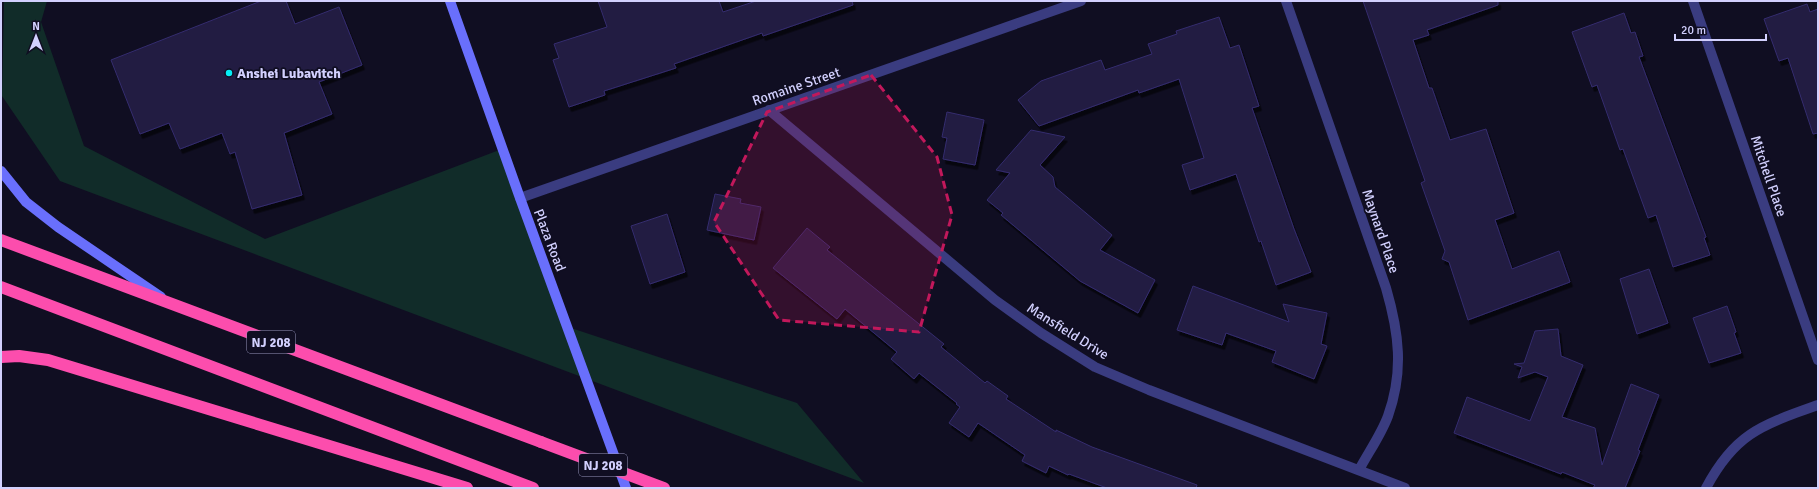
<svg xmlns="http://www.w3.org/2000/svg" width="1819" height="489" font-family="Signika,sans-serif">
  <defs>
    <filter id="shadow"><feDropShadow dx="2.5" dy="4.5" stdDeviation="0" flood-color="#0009"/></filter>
  </defs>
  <rect width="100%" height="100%" fill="#100e22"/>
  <path fill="#112c29" d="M 4,1 L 47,1 L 41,22 L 84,146 L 265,239 L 502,149 L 568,327 L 797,403 L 864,483 L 60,181 L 2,96 Z"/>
  <path fill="#201a43" stroke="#352d6e" filter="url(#shadow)" d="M 261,1 L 286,1 L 295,24 L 339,7 L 362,65 L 319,82 L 332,114 L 284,133 L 302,195 L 252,209 L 235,152 L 230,154 L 222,133 L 180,149 L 169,123 L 140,134 L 111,60 Z
    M 598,1 L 719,1 L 723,12 L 756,1 L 852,1 L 853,5 L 763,36 L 762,33 L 674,64 L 676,68 L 604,91 L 605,95 L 569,107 L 553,60 L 559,58 L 554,44 L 607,27 Z
    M 1363,1 L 1498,1 L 1498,5 L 1427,30 L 1429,35 L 1413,40 L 1429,88 L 1432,88 L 1450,140 L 1486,129 L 1514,213 L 1495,220 L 1512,269 L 1559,251 L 1570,282 L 1468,320 L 1449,262 L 1442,259 L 1445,251 L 1421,183 L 1425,181 Z
    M 1807,4 L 1810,12 L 1818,9 L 1818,133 L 1813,134 L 1788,58 L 1779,61 L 1764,19 Z
    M 1624,13 L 1631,33 L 1635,32 L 1643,56 L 1639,57 L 1706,237 L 1704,238 L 1710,255 L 1673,267 L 1656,215 L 1648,218 L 1623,149 L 1620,150 L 1597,85 L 1592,87 L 1572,32 Z
    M 1219,17 L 1230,48 L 1239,45 L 1259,106 L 1252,108 L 1294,229 L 1311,272 L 1276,285 L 1261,241 L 1259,242 L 1236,174 L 1190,190 L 1182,165 L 1204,158 L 1179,79 L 1139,93 L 1138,90 L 1039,126 L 1018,100 L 1041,81 L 1101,60 L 1105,70 L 1152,54 L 1148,44 L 1177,34 L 1176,31 Z
    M 947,112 L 984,120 L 975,165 L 943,159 L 947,138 L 942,137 Z
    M 1031,130 L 1065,137 L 1040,165 L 1053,177 L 1055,187 L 1112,235 L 1100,250 L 1155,280 L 1138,313 L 1080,281 L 1001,215 L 1003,213 L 987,200 L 1010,173 L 996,170 Z
    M 715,194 L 741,199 L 740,203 L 761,207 L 754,240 L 707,230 Z
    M 667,214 L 685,272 L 650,284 L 631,226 Z
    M 807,228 L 830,247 L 827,250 L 944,344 L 941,347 L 985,383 L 987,381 L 1008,396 L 1006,399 L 1056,432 L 1056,430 L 1092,447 L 1197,485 L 1196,488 L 1107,488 L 1069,474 L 1068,475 L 1049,466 L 1046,473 L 1022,461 L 1025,455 L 978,423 L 969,437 L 949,423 L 960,407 L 956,404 L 957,403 L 919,373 L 914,379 L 891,359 L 897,352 L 845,309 L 837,319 L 773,268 Z
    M 1649,269 L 1668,323 L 1637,334 L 1620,279 Z
    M 1193,286 L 1289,322 L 1283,304 L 1327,313 L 1321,344 L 1327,346 L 1314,379 L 1272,362 L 1276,351 L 1226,333 L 1222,345 L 1177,330 Z
    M 1727,306 L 1736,332 L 1734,333 L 1741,353 L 1709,363 L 1693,318 Z
    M 1558,329 L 1561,356 L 1583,365 L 1562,417 L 1595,428 L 1602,465 L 1631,384 L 1659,395 L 1638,450 L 1640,451 L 1625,488 L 1593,488 L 1595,485 L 1562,472 L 1561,474 L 1454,433 L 1467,397 L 1530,421 L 1548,377 L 1535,372 L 1518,378 L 1522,367 L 1514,364 L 1524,363 L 1535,331 Z"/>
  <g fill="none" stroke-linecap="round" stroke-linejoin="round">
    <path stroke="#3a3c80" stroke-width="10" d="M 1286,1 L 1386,288 C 1399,333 1404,371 1388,416 C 1381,435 1368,453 1359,470
      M 1693,1 L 1818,360
      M 769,110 L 995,300 L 1041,333 L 1095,367 L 1149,390 L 1405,488
      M 520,198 L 1081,1
      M 1706,488 C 1735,433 1762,425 1818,405"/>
    <path stroke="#696ffc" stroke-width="10" d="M 450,1 L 520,198 L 626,488
      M 1,171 L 26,202 L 58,227 L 161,297"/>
    <path stroke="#fc4dad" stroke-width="12" d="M 1,240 L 541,442
      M 1,287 L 533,488
      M 1,357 L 19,356 L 48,360 L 467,488"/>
    <path stroke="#fc4dad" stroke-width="12" d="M 541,442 L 664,488"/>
  </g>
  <path fill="#c2185b" fill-opacity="0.2" stroke="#c2185b" stroke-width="3" stroke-dasharray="8 5" stroke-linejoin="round" d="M 871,75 L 937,157 L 952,215 L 919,332 L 779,320 L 714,222 L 767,112 Z"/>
  <circle fill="#05eef5" stroke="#100e22" stroke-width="1.5" cx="229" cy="73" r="4"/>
  <g text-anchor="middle" stroke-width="3.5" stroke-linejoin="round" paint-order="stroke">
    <g fill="#100e22" stroke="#9896bc" stroke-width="1">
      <rect x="247" y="331" width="48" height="22" rx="3"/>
      <rect x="579" y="454" width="48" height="22" rx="3"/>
    </g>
    <g font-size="13" font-weight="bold" fill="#d2d0fe">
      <text x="271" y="347">NJ 208</text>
      <text x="603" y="470">NJ 208</text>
    </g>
    <g font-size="14" font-weight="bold" fill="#d2d0fe" stroke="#100e22" text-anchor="start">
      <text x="237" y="78">Anshei Lubavitch</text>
    </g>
    <g font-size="14" fill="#d2d0fe" stroke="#100e22">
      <text transform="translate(796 86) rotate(-19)" y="5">Romaine Street</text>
      <text transform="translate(1769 176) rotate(71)" y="5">Mitchell Place</text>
      <text transform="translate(1381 231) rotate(71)" y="5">Maynard Place</text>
      <text transform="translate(550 240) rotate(69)" y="5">Plaza Road</text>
      <text transform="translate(1068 331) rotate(32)" y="5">Mansfield Drive</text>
    </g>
  </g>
  <rect width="1819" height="489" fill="none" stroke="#d2d0fe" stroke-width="4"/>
  <g transform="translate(36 36)" stroke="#100e22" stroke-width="3" paint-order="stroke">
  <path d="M0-3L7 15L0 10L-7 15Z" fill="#d2d0fe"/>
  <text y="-6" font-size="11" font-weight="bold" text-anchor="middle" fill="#d2d0fe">N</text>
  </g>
  <path d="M1675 34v6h91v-6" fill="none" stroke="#d2d0fe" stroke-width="2"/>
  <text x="1681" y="34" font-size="12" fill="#d2d0fe" stroke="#100e22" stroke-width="3" paint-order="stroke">20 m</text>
</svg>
